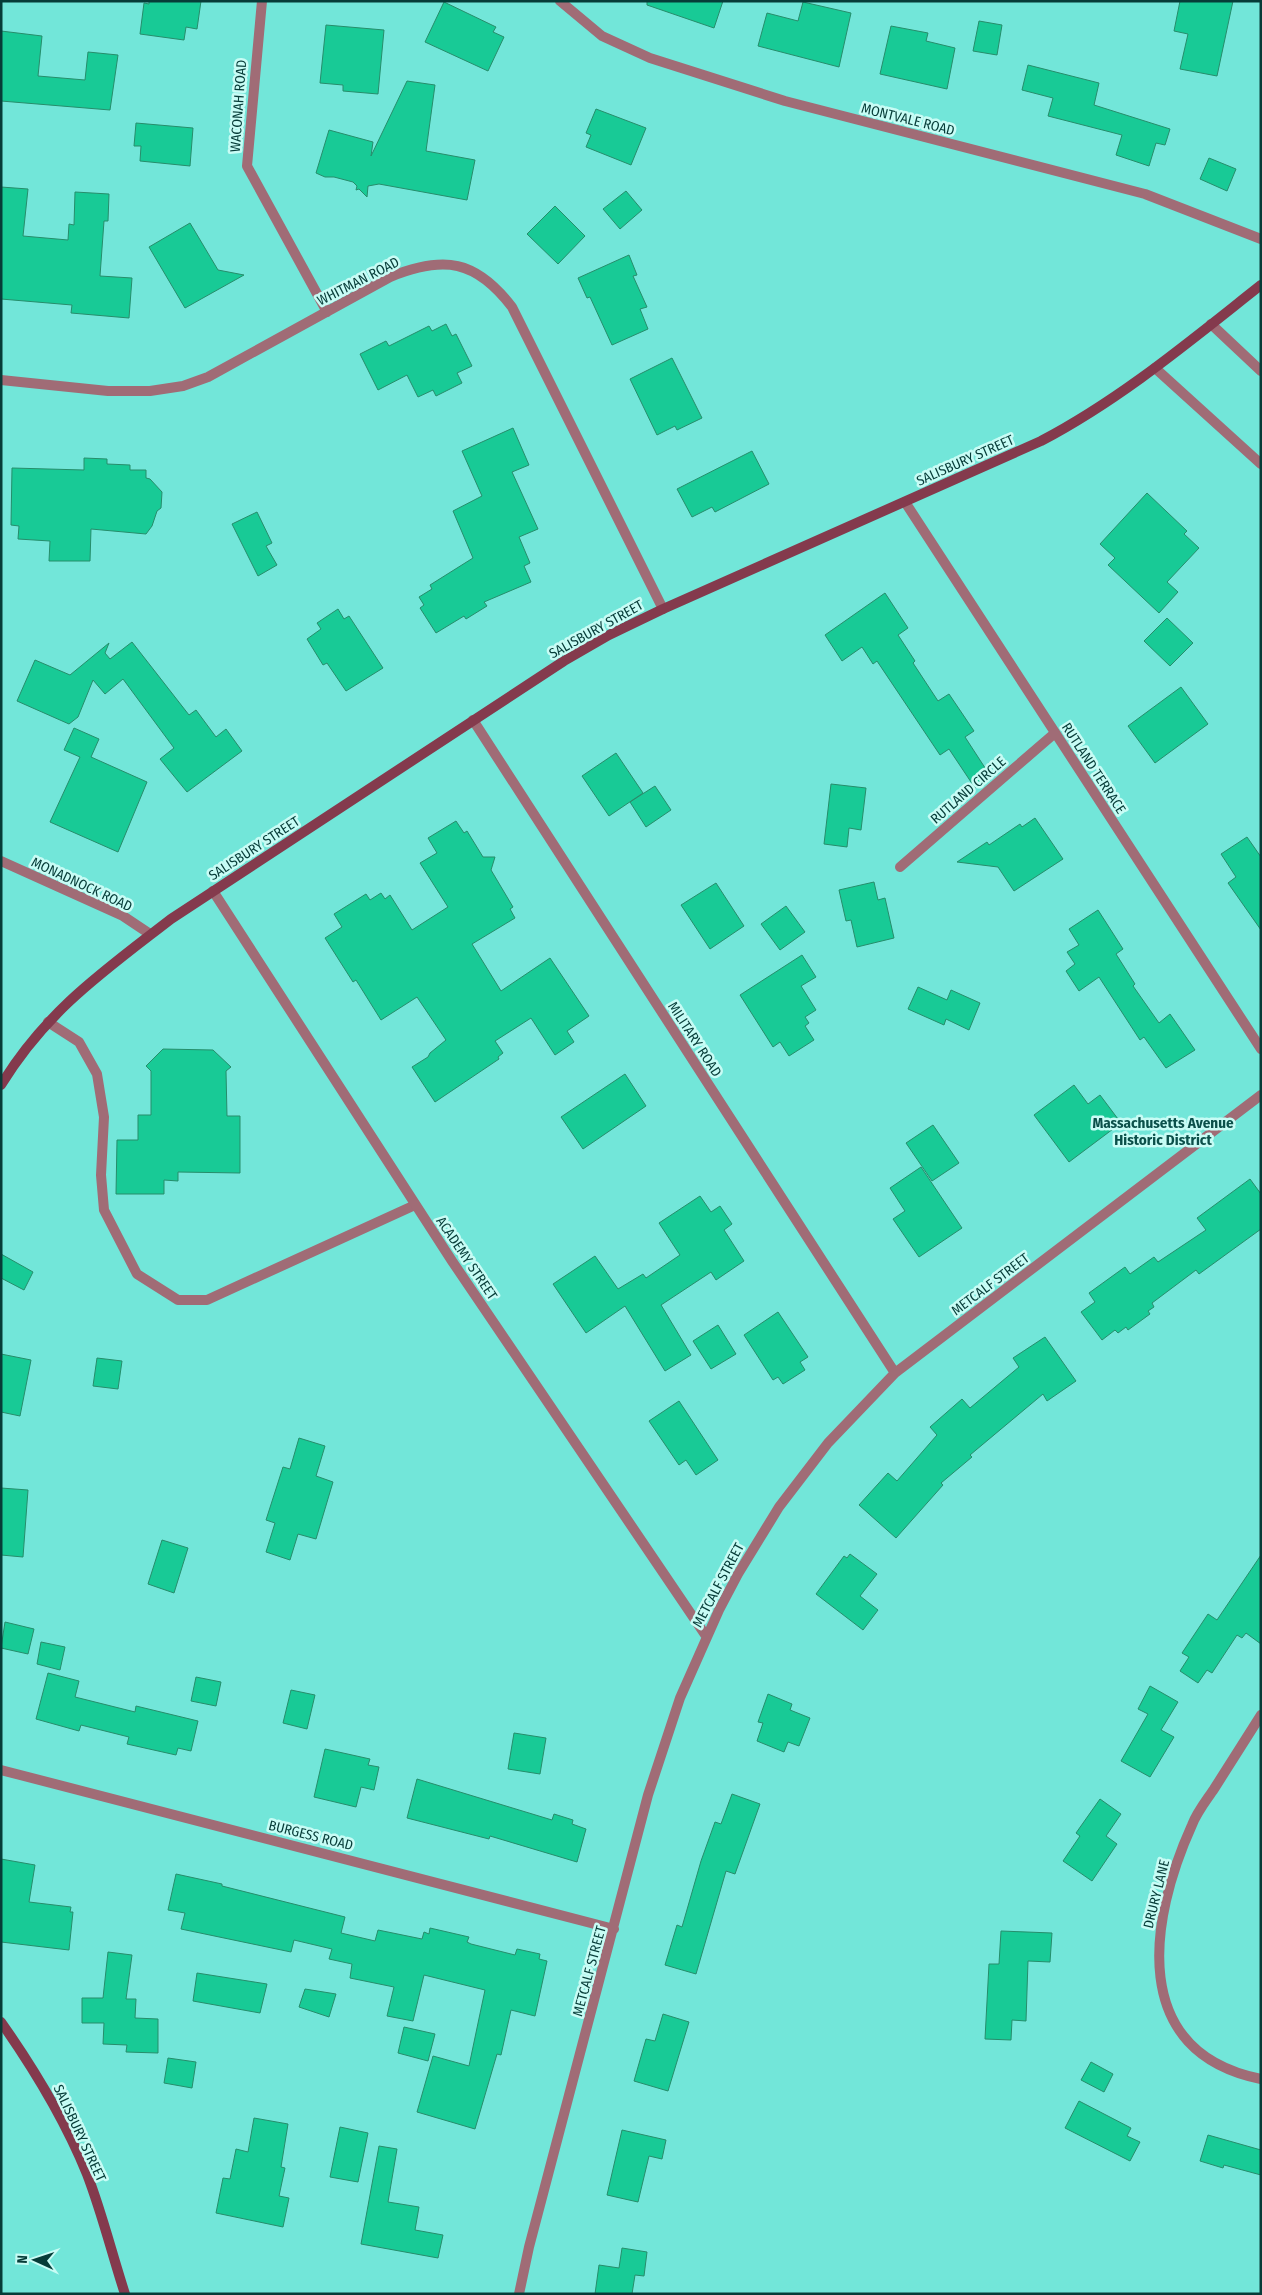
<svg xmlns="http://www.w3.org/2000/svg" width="1262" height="2295" font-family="'Fira Sans Condensed',sans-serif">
  <rect width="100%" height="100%" fill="#72e6d9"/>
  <path fill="#18ca96" stroke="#268d6b" d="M 149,1 L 201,1 L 197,29 L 186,27 L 184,40 L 140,34 L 144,3 L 149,4 Z
    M 647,1 L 723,1 L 714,28 L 647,5 Z
    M 1180,1 L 1233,1 L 1217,76 L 1180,69 L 1188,34 L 1174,31 Z
    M 444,2 L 496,27 L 493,32 L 504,37 L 488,71 L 425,42 Z
    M 803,2 L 851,13 L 839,67 L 758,46 L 767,13 L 798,21 Z
    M 979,21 L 1002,25 L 997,55 L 973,51 Z
    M 326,25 L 384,30 L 378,94 L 343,91 L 343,85 L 320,83 Z
    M 891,26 L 928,33 L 926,41 L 955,48 L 947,89 L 880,74 Z
    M 1,31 L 42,36 L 38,76 L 85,80 L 88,52 L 118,55 L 110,110 L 1,101 Z
    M 1028,65 L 1099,83 L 1094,105 L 1170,129 L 1165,145 L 1156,143 L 1149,166 L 1116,155 L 1122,135 L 1048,116 L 1053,98 L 1022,90 Z
    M 407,81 L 435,85 L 426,151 L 475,160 L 467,200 L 379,184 L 368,186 L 367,197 L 359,189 L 356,190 L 357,186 L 353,182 L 334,177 L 325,177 L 316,173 L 329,130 L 373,142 L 371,156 Z
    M 596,109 L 646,128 L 631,165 L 586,147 L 591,135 L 586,133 Z
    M 136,123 L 193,128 L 190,166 L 140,161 L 141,146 L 134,146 Z
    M 1209,158 L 1236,169 L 1227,191 L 1200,179 Z
    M 1,187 L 28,189 L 23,236 L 68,240 L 69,224 L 74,225 L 75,192 L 109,194 L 108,221 L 104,221 L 100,276 L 132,278 L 129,318 L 71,313 L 72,305 L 1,299 Z
    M 626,191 L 642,210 L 620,229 L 603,209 Z
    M 555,206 L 585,236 L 558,264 L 527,234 Z
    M 190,223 L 218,270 L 244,275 L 185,308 L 149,247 Z
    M 629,255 L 637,275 L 633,276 L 647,307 L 640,309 L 648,329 L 612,345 L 590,297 L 587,298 L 578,278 Z
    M 446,324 L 452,336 L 456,334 L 472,366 L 457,373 L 462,383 L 436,396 L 433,390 L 418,397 L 407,375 L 378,390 L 360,354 L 386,341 L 389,346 L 429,326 L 432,331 Z
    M 672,358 L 702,418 L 677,430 L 675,426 L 657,435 L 630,379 Z
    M 513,428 L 529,465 L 512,472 L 538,529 L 519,537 L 530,563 L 524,566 L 531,582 L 484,602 L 487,606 L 466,619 L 464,616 L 436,633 L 420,608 L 424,605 L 419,597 L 432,589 L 430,585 L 473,558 L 453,511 L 482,496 L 462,451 Z
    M 752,451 L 769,484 L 715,512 L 712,507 L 692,517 L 677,489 Z
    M 84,458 L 107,459 L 107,464 L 130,465 L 130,470 L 146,470 L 146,478 L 150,479 L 162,492 L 161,508 L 157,511 L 152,526 L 146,534 L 91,529 L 90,561 L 49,561 L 50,541 L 18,539 L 19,526 L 11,525 L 12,468 L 84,470 Z
    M 1147,493 L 1187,531 L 1184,534 L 1199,548 L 1167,582 L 1178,592 L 1159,613 L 1108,565 L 1115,558 L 1100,544 Z
    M 257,512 L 272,543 L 266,546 L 277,565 L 258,576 L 232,524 Z
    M 885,593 L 908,628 L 898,635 L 915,661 L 913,663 L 938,701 L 949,694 L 974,731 L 965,737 L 991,777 L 975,788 L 949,749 L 940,755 L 877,661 L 873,664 L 862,647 L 842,661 L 825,635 Z
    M 338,609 L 344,619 L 349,616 L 383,668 L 346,691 L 327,663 L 323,665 L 307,639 L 321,629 L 317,623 Z
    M 1167,618 L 1193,643 L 1170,666 L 1144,641 Z
    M 132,642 L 189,715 L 196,710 L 216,737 L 226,729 L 242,751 L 187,792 L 160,759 L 174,748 L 123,679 L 105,694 L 93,680 L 78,717 L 69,724 L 17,701 L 35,660 L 70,675 L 109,643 L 105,653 L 110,659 Z
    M 1181,687 L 1208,724 L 1155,763 L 1128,726 Z
    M 74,728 L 99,739 L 91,757 L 147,782 L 118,852 L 50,822 L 80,757 L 64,750 Z
    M 616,753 L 643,793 L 609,816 L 582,776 Z
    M 831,784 L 866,788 L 861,830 L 849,828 L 847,847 L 824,844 Z
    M 655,786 L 671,810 L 646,827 L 630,802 Z
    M 1035,818 L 1063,859 L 1014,891 L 998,867 L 957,862 L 987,842 L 989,845 L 1020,824 L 1022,827 Z
    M 456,821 L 464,833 L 467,831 L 483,857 L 495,857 L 491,870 L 513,907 L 510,909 L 515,918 L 472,944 L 501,991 L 550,958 L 589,1016 L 567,1031 L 574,1042 L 555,1055 L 531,1018 L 495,1041 L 503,1053 L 498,1057 L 499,1059 L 435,1102 L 412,1067 L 428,1057 L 430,1053 L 446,1040 L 417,997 L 381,1020 L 356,980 L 353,982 L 325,938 L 342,927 L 334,914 L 366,894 L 370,900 L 381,893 L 385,899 L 390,895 L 412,930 L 448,907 L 420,863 L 437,853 L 428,838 Z
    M 1247,837 L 1261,857 L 1261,930 L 1228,883 L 1236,877 L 1221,854 Z
    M 874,882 L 878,900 L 885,898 L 894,938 L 857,947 L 851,920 L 846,921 L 839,890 Z
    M 716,883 L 744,926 L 710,949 L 681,905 Z
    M 786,906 L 805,932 L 780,950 L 761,924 Z
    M 1098,910 L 1123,949 L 1116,954 L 1135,984 L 1133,986 L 1159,1023 L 1170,1014 L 1195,1050 L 1166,1068 L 1144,1037 L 1140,1040 L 1099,977 L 1079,991 L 1066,971 L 1075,964 L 1067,952 L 1079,945 L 1069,929 Z
    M 802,955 L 816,977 L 801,986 L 816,1010 L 805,1017 L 809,1023 L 805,1026 L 814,1040 L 789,1056 L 780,1042 L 773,1047 L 740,995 Z
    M 918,987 L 947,1000 L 951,990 L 980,1003 L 969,1030 L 946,1019 L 944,1025 L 908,1009 Z
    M 163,1049 L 213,1050 L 231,1067 L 226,1071 L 227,1116 L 240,1116 L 240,1173 L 178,1172 L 178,1181 L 164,1180 L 164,1194 L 116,1194 L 117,1140 L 138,1140 L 138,1115 L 151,1115 L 151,1071 L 146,1066 Z
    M 625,1074 L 646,1106 L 583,1149 L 561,1117 Z
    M 1074,1085 L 1088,1104 L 1100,1095 L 1121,1123 L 1069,1162 L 1034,1115 Z
    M 933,1125 L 959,1163 L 932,1181 L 906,1143 Z
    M 921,1167 L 962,1228 L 919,1257 L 893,1219 L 905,1211 L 890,1188 Z
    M 1250,1179 L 1261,1194 L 1261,1229 L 1199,1274 L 1196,1270 L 1152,1303 L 1154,1307 L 1148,1311 L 1150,1314 L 1128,1330 L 1126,1327 L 1118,1333 L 1115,1330 L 1102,1340 L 1081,1312 L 1095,1302 L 1089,1293 L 1125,1267 L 1130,1274 L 1154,1257 L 1158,1262 L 1206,1230 L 1197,1218 Z
    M 700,1196 L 711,1212 L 720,1206 L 732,1224 L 724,1230 L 744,1261 L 716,1280 L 711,1272 L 661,1305 L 691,1355 L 665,1371 L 625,1306 L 586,1333 L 553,1284 L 595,1256 L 618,1289 L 643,1274 L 646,1278 L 680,1255 L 659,1223 Z
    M 1,1254 L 33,1272 L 24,1290 L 1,1278 Z
    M 778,1312 L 808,1357 L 800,1362 L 805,1370 L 783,1384 L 778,1377 L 773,1380 L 744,1335 Z
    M 718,1325 L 736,1354 L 711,1369 L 693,1341 Z
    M 1045,1337 L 1076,1381 L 1047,1401 L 1043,1394 L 970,1455 L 972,1457 L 941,1483 L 943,1485 L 896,1538 L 859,1505 L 888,1473 L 897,1481 L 937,1435 L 930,1427 L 962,1399 L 970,1408 L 1019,1367 L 1013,1358 Z
    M 1,1354 L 31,1360 L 20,1416 L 1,1412 Z
    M 97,1358 L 122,1361 L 118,1389 L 93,1386 Z
    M 679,1401 L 718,1460 L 696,1475 L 686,1460 L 679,1465 L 649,1421 Z
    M 299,1438 L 325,1446 L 316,1476 L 333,1482 L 316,1539 L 298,1534 L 290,1560 L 266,1552 L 275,1523 L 266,1520 L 283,1467 L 290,1469 Z
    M 1,1488 L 28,1490 L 23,1557 L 1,1555 Z
    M 162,1540 L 188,1548 L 174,1593 L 148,1584 Z
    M 850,1554 L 877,1574 L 860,1596 L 878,1610 L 863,1630 L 816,1594 L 844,1556 L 847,1558 Z
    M 1261,1555 L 1261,1644 L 1246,1633 L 1242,1638 L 1237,1635 L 1212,1673 L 1207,1670 L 1198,1683 L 1180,1671 L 1189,1657 L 1182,1653 L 1208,1614 L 1217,1620 Z
    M 5,1622 L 34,1629 L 28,1654 L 1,1648 Z
    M 41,1642 L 65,1647 L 60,1670 L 37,1664 Z
    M 48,1673 L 79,1681 L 75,1697 L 135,1712 L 136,1706 L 198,1721 L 191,1751 L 178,1748 L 176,1755 L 127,1744 L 129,1737 L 81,1725 L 79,1731 L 36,1719 Z
    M 196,1677 L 221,1682 L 216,1706 L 191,1701 Z
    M 1150,1686 L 1178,1702 L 1161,1730 L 1174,1737 L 1150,1777 L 1121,1761 L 1148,1714 L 1138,1709 Z
    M 291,1690 L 315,1695 L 307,1729 L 283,1723 Z
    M 768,1694 L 792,1704 L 790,1710 L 810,1718 L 799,1746 L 788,1742 L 784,1752 L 757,1741 L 763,1723 L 758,1722 Z
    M 514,1733 L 546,1738 L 540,1774 L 508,1769 Z
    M 325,1749 L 370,1759 L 368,1765 L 379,1767 L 374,1790 L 361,1787 L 356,1807 L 314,1797 Z
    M 417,1779 L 552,1820 L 554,1814 L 573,1820 L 572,1824 L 586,1829 L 577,1862 L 490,1836 L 489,1839 L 407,1818 Z
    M 732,1794 L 760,1804 L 735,1874 L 726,1871 L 696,1974 L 665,1965 L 677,1925 L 682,1927 L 701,1861 L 715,1822 L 721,1824 Z
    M 1100,1799 L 1121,1814 L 1106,1836 L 1117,1844 L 1092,1881 L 1063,1861 L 1080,1836 L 1076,1833 Z
    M 1,1859 L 35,1865 L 29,1902 L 71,1907 L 70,1912 L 73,1912 L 69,1950 L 1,1942 Z
    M 176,1874 L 222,1884 L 222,1886 L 345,1917 L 341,1933 L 375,1941 L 378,1930 L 422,1939 L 424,1932 L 429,1934 L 430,1928 L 469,1937 L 467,1942 L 471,1944 L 515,1955 L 517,1949 L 540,1954 L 539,1959 L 547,1961 L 535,2016 L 511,2010 L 501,2055 L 497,2054 L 475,2129 L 417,2112 L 433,2056 L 469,2066 L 485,1990 L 424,1975 L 413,2021 L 387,2016 L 394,1987 L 350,1978 L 352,1964 L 329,1959 L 332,1949 L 294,1940 L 291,1952 L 181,1929 L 185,1913 L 168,1910 Z
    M 1001,1931 L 1052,1933 L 1050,1962 L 1028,1961 L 1026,2021 L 1012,2020 L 1011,2040 L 985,2039 L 989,1964 L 999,1964 Z
    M 108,1952 L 132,1955 L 126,1999 L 136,1999 L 135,2018 L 158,2019 L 158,2053 L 126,2052 L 127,2045 L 103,2044 L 104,2023 L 82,2023 L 82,1998 L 103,1998 Z
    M 197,1973 L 267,1984 L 260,2013 L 193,2001 Z
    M 305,1989 L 336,1994 L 329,2017 L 299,2007 Z
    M 663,2014 L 689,2022 L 668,2091 L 634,2081 L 646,2039 L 655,2041 Z
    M 404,2027 L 435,2034 L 428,2061 L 398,2053 Z
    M 168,2058 L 196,2062 L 192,2088 L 164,2083 Z
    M 1091,2062 L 1113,2074 L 1104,2092 L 1081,2080 Z
    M 1079,2101 L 1131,2128 L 1127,2136 L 1140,2142 L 1130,2161 L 1065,2128 Z
    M 254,2118 L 288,2124 L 281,2167 L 285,2168 L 279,2196 L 289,2198 L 283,2227 L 216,2213 L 223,2178 L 230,2179 L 236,2149 L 248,2152 Z
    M 340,2127 L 368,2133 L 358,2182 L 330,2177 Z
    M 622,2130 L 666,2140 L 662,2159 L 649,2156 L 638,2202 L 607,2195 Z
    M 1208,2135 L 1261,2150 L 1261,2175 L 1224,2165 L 1223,2168 L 1200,2161 Z
    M 379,2146 L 397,2149 L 388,2202 L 419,2207 L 415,2230 L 443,2235 L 438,2258 L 361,2244 Z
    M 622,2248 L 647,2252 L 644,2276 L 635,2275 L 632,2294 L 595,2294 L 599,2265 L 619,2268 Z"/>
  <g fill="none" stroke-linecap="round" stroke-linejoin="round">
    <path stroke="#a06c76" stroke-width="10" d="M 48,1022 L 79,1042 L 97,1074 L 104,1117 L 101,1175 L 104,1210 L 137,1274 L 178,1300 L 207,1300 L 415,1205"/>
    <path stroke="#a06c76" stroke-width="10" d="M 262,1 L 247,166 L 327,312
      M 560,1 L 602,36 L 650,58 L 785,101 L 1145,194 L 1261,239
      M 1211,324 L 1261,371
      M 1155,368 L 1261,464
      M 1,380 L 108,391 L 150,391 L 183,386 L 208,377 L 390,277 C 444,255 476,260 512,307 L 663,609
      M 905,502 L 1261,1049
      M 473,720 L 895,1373
      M 1,861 L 123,916 L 150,934
      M 900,867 L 1055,733
      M 213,891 L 452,1261 L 706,1636
      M 1261,1715 C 1245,1740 1229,1765 1214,1789 C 1206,1801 1197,1812 1192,1825 C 1149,1920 1128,2052 1261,2079
      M 1,1770 L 614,1929
      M 519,2294 L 529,2247 L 648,1795 L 680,1698 L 719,1610 L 738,1574 L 779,1507 L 828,1443 L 895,1373 L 1261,1095"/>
    <path stroke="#843a4d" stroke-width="10" d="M 1,1085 C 47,1010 104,971 171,919 L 564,661 L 609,635 L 663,609 L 1041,441 C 1121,399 1190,341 1261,285
      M 1,2022 C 34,2069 65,2120 87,2174 C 102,2213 112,2254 125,2294"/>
  </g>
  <g text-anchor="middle" stroke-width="5" stroke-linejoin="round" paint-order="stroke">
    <g font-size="14" fill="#063c38" stroke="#c8fcf5">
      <text transform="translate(238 106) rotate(-86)" y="5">WACONAH ROAD</text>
      <text transform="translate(908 119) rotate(14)" y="5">MONTVALE ROAD</text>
      <text transform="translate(358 281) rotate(-27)" y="5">WHITMAN ROAD</text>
      <text transform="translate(965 460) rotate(-24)" y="5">SALISBURY STREET</text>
      <text transform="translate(596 629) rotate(-29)" y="5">SALISBURY STREET</text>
      <text transform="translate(1094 768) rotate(57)" y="5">RUTLAND TERRACE</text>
      <text transform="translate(968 790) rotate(-41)" y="5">RUTLAND CIRCLE</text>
      <text transform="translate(254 848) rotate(-33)" y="5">SALISBURY STREET</text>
      <text transform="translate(82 884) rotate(25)" y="5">MONADNOCK ROAD</text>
      <text transform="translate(695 1039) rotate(57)" y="5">MILITARY ROAD</text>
      <text transform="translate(467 1258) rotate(56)" y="5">ACADEMY STREET</text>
      <text transform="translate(990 1284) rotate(-37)" y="5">METCALF STREET</text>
      <text transform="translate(718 1585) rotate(-62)" y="5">METCALF STREET</text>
      <text transform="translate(311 1835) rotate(14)" y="5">BURGESS ROAD</text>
      <text transform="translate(1156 1894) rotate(-76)" y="5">DRURY LANE</text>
      <text transform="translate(589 1971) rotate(-75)" y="5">METCALF STREET</text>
      <text transform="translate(80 2133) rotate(65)" y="5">SALISBURY STREET</text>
    </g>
    <g font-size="15" font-weight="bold" fill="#0b504a" stroke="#c8fcf5">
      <text x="1163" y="1128">Massachusetts Avenue<tspan x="1163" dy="17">Historic District</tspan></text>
    </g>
  </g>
  <rect width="1262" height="2295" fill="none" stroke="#063c38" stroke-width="5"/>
  <g transform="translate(35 2260) rotate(273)" stroke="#c8fcf5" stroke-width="4" paint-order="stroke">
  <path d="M0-4L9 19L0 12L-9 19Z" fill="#063c38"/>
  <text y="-8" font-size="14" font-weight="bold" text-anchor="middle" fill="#063c38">N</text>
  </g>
</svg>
